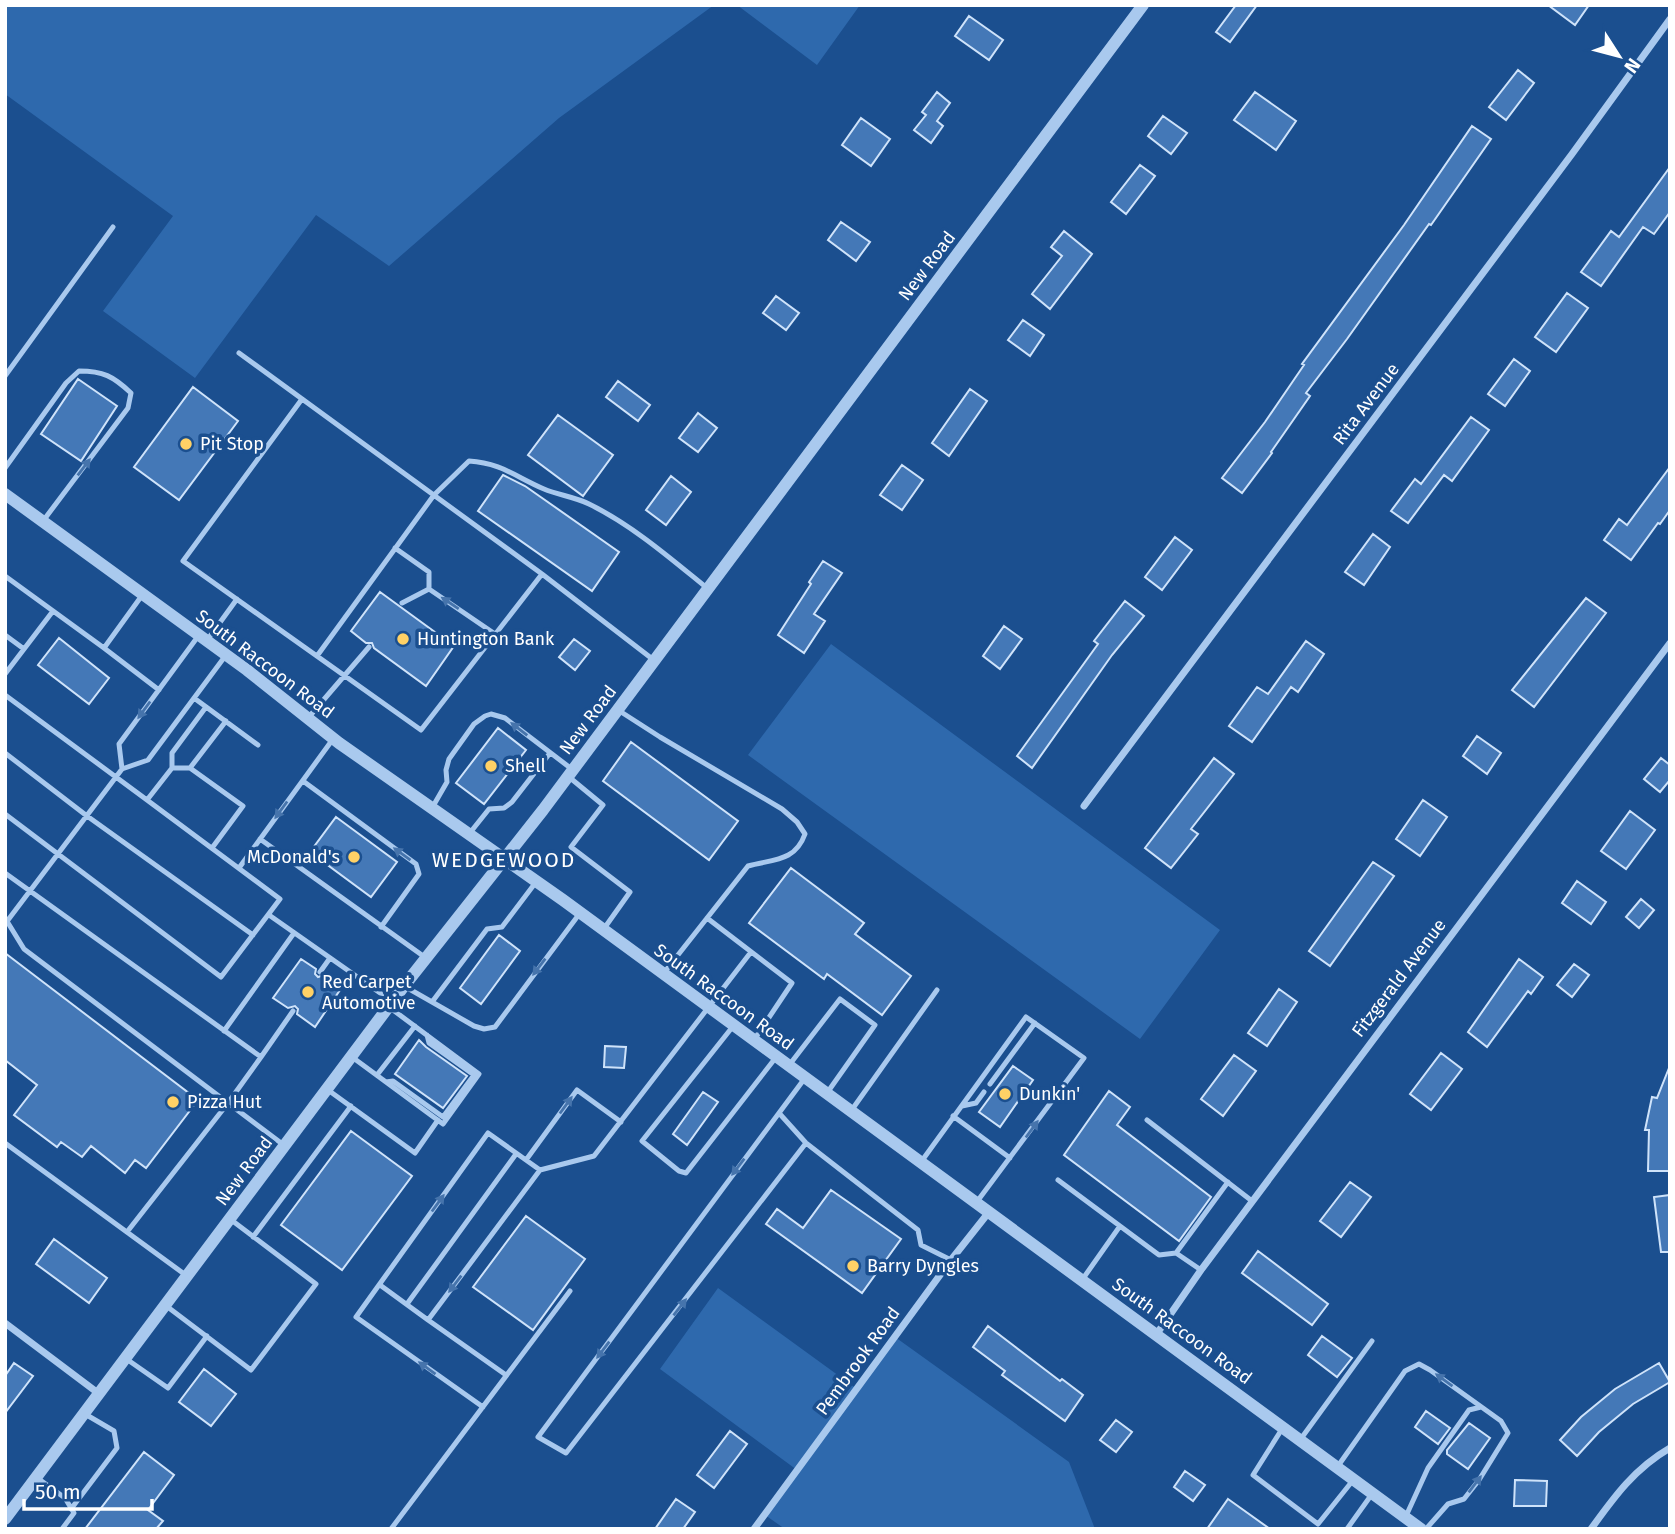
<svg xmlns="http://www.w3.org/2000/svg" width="1675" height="1534" font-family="'Fira Sans',sans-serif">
  <rect width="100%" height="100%" fill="#1b4f8f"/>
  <path fill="#2e69ad" d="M 5,5 L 714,5 L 559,118 L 389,266 L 316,215 L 195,378 L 103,311 L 173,216 L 5,94 Z
    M 737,5 L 860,5 L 817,65 Z
    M 831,644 L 1220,930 L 1140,1039 L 748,755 Z
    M 718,1288 L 857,1389 L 895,1337 L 1069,1462 L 1095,1529 L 785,1529 L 765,1515 L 797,1470 L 660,1369 Z"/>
  <path fill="#4478b7" stroke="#cfe3fa" stroke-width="2" d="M 1236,5 L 1257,5 L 1230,42 L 1216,32 Z
    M 1548,5 L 1589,5 L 1575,25 Z
    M 969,16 L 1003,40 L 989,60 L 955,36 Z
    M 1518,70 L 1534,83 L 1506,120 L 1489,107 Z
    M 937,92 L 950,103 L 937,121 L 943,126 L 931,143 L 914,130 L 926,115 L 922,112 Z
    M 1255,92 L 1296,121 L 1276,150 L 1234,120 Z
    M 1163,116 L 1187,133 L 1171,154 L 1148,136 Z
    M 861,118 L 890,139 L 871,166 L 842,145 Z
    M 1472,126 L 1491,139 L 1431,225 L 1429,224 L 1347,339 L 1306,393 L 1310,396 L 1271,452 L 1272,453 L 1242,493 L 1222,478 L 1265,422 L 1304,365 L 1302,364 L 1404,225 Z
    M 1140,165 L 1155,176 L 1126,214 L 1111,202 Z
    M 1670,167 L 1670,212 L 1654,234 L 1643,227 L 1601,286 L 1581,272 L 1611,231 L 1619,237 Z
    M 841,222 L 870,242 L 856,261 L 828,240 Z
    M 1064,231 L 1092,254 L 1050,309 L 1032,294 L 1062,256 L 1051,247 Z
    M 1567,293 L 1588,308 L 1556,352 L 1535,337 Z
    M 776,296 L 799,313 L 786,330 L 763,313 Z
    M 1023,320 L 1044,335 L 1030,356 L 1008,340 Z
    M 1514,359 L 1530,371 L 1505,406 L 1488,394 Z
    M 78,379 L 117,406 L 81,461 L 41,434 Z
    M 618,381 L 650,405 L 638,421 L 606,397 Z
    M 193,387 L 238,421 L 179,500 L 134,467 Z
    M 970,389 L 987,401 L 949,456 L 932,443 Z
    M 698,413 L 717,428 L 698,452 L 679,438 Z
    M 558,415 L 613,455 L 583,496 L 528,455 Z
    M 1471,417 L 1489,430 L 1452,481 L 1444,475 L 1408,523 L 1391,511 L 1415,479 L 1421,484 Z
    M 902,465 L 923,480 L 902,510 L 880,495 Z
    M 1670,467 L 1670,510 L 1660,524 L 1658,523 L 1631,560 L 1604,540 L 1619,519 L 1627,525 Z
    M 503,475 L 525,486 L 619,552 L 592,591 L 478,511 Z
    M 671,476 L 691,492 L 666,525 L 646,510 Z
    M 1373,534 L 1390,547 L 1364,585 L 1345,572 Z
    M 1175,537 L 1192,550 L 1162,590 L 1145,577 Z
    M 823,561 L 842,573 L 814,614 L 825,621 L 804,653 L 778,635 L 811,584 L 809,582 Z
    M 380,592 L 454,646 L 426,686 L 374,648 L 372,643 L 366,643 L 351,631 Z
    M 1586,598 L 1606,613 L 1534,707 L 1512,690 Z
    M 1125,601 L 1144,616 L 1112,655 L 1032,768 L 1017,756 L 1098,644 L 1094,641 Z
    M 1004,626 L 1022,639 L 1000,669 L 983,656 Z
    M 59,638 L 109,678 L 89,704 L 38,665 Z
    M 574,639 L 590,651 L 575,670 L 559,657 Z
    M 1306,641 L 1324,654 L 1298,692 L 1291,687 L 1252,742 L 1229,726 L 1257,687 L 1268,694 Z
    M 498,728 L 526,750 L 484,804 L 456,783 Z
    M 1477,736 L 1501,753 L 1487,774 L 1463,756 Z
    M 631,742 L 738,821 L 709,860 L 603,781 Z
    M 1214,758 L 1234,774 L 1191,829 L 1198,834 L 1171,868 L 1145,848 Z
    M 1661,758 L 1670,765 L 1670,780 L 1660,792 L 1644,779 Z
    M 1423,800 L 1447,817 L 1420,856 L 1396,839 Z
    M 1630,811 L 1655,830 L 1626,869 L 1601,851 Z
    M 336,817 L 397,862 L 371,897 L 310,852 Z
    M 1373,862 L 1394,876 L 1330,966 L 1309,951 Z
    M 791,868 L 864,923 L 855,934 L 911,976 L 882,1015 L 827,974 L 824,979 L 749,923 Z
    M 1577,881 L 1606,902 L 1591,924 L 1562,903 Z
    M 1641,899 L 1654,910 L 1639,928 L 1626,917 Z
    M 499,935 L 520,951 L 481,1004 L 460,988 Z
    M 5,953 L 198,1100 L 146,1168 L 135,1160 L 125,1173 L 91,1146 L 82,1157 L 61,1142 L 57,1147 L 14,1115 L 37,1085 L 5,1060 Z
    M 301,959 L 316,969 L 315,974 L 318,977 L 324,975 L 342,987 L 315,1027 L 297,1014 L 298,1009 L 295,1006 L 288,1008 L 273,998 Z
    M 1519,959 L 1543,977 L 1531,994 L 1528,991 L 1487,1047 L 1468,1032 Z
    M 1574,964 L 1589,975 L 1572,997 L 1557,985 Z
    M 1279,989 L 1297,1002 L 1267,1046 L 1248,1033 Z
    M 419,1040 L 426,1047 L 467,1076 L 443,1108 L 395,1074 Z
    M 605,1046 L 626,1047 L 624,1068 L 604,1067 Z
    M 1441,1053 L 1462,1069 L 1431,1110 L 1410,1094 Z
    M 1234,1055 L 1256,1071 L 1223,1116 L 1201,1099 Z
    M 1013,1066 L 1033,1080 L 1000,1127 L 979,1112 Z
    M 1669,1068 L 1670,1171 L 1648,1171 L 1649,1130 L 1645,1130 L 1652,1097 L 1657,1098 Z
    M 1109,1091 L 1130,1107 L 1117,1125 L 1211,1197 L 1179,1241 L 1064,1155 Z
    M 703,1092 L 718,1102 L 687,1145 L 673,1134 Z
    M 351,1131 L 412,1176 L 342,1270 L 281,1225 Z
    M 1350,1182 L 1371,1197 L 1341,1237 L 1320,1221 Z
    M 831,1190 L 901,1239 L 862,1293 L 766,1224 L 777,1209 L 803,1228 Z
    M 1670,1195 L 1670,1252 L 1661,1252 L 1654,1197 Z
    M 526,1216 L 585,1259 L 533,1330 L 473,1287 Z
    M 54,1239 L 107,1278 L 89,1303 L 36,1264 Z
    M 1258,1251 L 1328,1304 L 1312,1325 L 1242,1273 Z
    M 988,1326 L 1060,1381 L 1062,1379 L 1083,1395 L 1065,1421 L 1002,1375 L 1005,1371 L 973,1347 Z
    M 1322,1336 L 1352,1358 L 1337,1377 L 1308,1355 Z
    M 14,1363 L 33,1376 L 5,1413 L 5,1376 Z
    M 1659,1363 L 1670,1382 L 1633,1404 L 1599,1432 L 1577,1456 L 1560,1440 L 1581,1417 L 1615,1389 Z
    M 204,1369 L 236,1394 L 211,1426 L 179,1402 Z
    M 1426,1411 L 1450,1428 L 1438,1444 L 1415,1427 Z
    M 1116,1420 L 1132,1432 L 1116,1452 L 1100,1440 Z
    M 1469,1423 L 1490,1438 L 1468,1469 L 1447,1454 L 1447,1450 Z
    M 730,1431 L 747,1444 L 714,1488 L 697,1475 Z
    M 144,1452 L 174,1475 L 148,1510 L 163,1521 L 156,1529 L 85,1529 Z
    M 1185,1471 L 1205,1485 L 1193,1501 L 1174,1487 Z
    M 1515,1480 L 1547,1481 L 1546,1506 L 1514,1506 Z
    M 676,1499 L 695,1512 L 683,1529 L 655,1529 Z
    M 1228,1499 L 1270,1529 L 1207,1529 Z"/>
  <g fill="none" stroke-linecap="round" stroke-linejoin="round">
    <path stroke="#a9c9ee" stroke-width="5" d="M 239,353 L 542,574 L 655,661
      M 5,376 L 113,227
      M 302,399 L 183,561 L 421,730 L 542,574
      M 5,468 L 66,383 L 79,371 C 103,371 113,376 131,393 L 128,408 L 43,521
      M 395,548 L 429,572 L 429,589
      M 5,576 L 104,648 L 143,594
      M 402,603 L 429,589 L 495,634
      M 5,635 L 24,649
      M 199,635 L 119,744 L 122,769 L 148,760 L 226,655
      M 208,639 L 237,599
      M 104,648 L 159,690
      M 317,656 L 434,495 L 469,461 C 501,463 516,477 544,489 C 558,495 575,497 589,504 C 632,525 670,558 707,588
      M 5,674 L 53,611
      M 5,695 L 147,800
      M 194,698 L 258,745
      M 618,710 L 660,737 L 782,809 L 797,822 L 805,834 C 795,862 773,859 748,866 L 663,974
      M 308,718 L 369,647
      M 5,753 L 87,816 L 253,935
      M 172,768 L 190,768 L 226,721
      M 190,768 L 243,806 L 212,848
      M 569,777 L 603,805 L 571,847 L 630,892 L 603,930
      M 303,781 L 416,864 L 419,874 L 381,927
      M 432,808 L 447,782 L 446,770 L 449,759 L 474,724 L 485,716 L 491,714 L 505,718 L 573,770
      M 5,814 L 221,977 L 280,899 L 147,800 L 172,768 L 172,753 L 206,707
      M 469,834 L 489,809 L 504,808 L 512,802 L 550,753
      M 260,839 L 426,958
      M 239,868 L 333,739
      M 5,873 L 261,1057 L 228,1103 L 24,949 L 5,918
      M 269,915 L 393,1002
      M 707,918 L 792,983 L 754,1040
      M 8,920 L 122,769
      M 320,972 L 330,958
      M 404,986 L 474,1026 L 484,1029 L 495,1027 L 580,913
      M 432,1002 L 487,929 L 502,927 L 536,882
      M 734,1025 L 642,1141 L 679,1171 L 686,1173 L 777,1056
      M 224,1031 L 294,933
      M 261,1057 L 293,1011
      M 352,1057 L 443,1124 L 479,1074 L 389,1007
      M 790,1064 L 840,999 L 875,1025 L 827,1093
      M 377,1075 L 415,1026
      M 805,1078 L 779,1113 L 806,1143 L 918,1230 L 921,1245 L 951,1260
      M 386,1082 L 393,1081 L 443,1117 L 474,1075 L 429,1043 L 427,1035
      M 990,1084 L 1035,1023
      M 328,1090 L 415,1153 L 438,1120
      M 962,1106 L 976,1103 L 984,1092
      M 851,1111 L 937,990
      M 779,1113 L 538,1437 L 566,1453 L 806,1143
      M 953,1116 L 1010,1158
      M 1147,1120 L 1252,1201
      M 5,1143 L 187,1276
      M 526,1160 L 577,1090 L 621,1122
      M 921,1162 L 1026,1017 L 1084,1058 L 976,1203
      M 1058,1180 L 1159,1255 L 1176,1253
      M 127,1232 L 228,1103 L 285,1146
      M 253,1237 L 351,1106
      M 1201,1270 L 1176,1253 L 1228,1182
      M 1082,1280 L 1120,1226
      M 380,1285 L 428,1320
      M 407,1304 L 516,1154
      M 165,1305 L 251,1370 L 316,1284 L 230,1219
      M 125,1358 L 168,1388 L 207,1336
      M 506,1375 L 428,1320 L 540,1170 L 594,1156 L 751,952
      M 483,1407 L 356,1317 L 488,1133 L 540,1170
      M 1282,1429 L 1253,1475 L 1318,1524 L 1354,1479
      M 1300,1440 L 1372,1341
      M 1338,1466 L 1405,1371 L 1419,1364 L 1430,1370 L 1501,1421 L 1508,1433 L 1479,1480 L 1464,1499 L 1448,1504 L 1426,1529
      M 36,1477 L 65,1498 L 74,1513 L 62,1529
      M 71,1509 L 117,1448 L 114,1431 L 85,1414
      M 1406,1516 L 1428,1468 L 1469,1410 L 1481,1407
      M 391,1529 L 570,1291
      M 1347,1529 L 1372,1494"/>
    <path stroke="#a9c9ee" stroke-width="7" d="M 1084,806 L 1572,154 L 1670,19
      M 5,1323 L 98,1393
      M 1156,1335 L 1201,1270 L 1670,643
      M 754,1529 L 951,1260 L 989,1212
      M 1591,1529 C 1614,1497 1635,1468 1670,1448"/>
    <path stroke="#a9c9ee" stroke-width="12" d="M 5,494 L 247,670 L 339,743 L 563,900 L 1421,1529
      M 5,1519 L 404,986 L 543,810 L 1143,5"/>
  </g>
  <defs><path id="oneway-solid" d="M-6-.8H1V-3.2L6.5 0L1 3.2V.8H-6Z" transform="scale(1.75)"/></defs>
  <g fill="#4674ac">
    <use href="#oneway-solid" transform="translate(84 467) rotate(-53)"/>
    <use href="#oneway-solid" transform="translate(450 603) rotate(-146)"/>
    <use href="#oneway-solid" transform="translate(144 710) rotate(126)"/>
    <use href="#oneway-solid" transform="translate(519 729) rotate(-142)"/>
    <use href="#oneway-solid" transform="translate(281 810) rotate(126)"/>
    <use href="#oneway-solid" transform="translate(402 854) rotate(-144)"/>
    <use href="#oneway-solid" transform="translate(539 967) rotate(127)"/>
    <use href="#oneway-solid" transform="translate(566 1105) rotate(-54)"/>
    <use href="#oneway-solid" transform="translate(1032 1129) rotate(-54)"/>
    <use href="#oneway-solid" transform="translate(738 1167) rotate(127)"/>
    <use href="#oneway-solid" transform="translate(438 1203) rotate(-54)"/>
    <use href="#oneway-solid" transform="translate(455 1284) rotate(127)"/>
    <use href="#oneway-solid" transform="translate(680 1307) rotate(-52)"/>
    <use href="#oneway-solid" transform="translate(603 1350) rotate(127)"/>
    <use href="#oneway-solid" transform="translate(427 1368) rotate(-144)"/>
    <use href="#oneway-solid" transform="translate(1444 1380) rotate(-144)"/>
    <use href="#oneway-solid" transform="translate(1475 1484) rotate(-53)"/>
  </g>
  <g fill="#ffd166" stroke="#1b4f8f" stroke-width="2.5">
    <circle cx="186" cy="444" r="7"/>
    <circle cx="403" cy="639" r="7"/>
    <circle cx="491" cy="766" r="7"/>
    <circle cx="354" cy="857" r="7"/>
    <circle cx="308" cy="992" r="7"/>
    <circle cx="1005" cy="1094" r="7"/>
    <circle cx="173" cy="1102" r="7"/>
    <circle cx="853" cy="1266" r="7"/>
  </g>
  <g text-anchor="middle" stroke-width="7" stroke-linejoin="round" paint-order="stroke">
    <g font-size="18" fill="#fff" stroke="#1b4f8f">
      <text transform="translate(927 266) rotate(-53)" y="6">New Road</text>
      <text transform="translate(1366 404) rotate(-53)" y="6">Rita Avenue</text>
      <text transform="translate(265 664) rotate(37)" y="6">South Raccoon Road</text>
      <text transform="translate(588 720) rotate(-53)" y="6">New Road</text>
      <text transform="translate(1399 978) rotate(-53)" y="6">Fitzgerald Avenue</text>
      <text transform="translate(724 997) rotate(36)" y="6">South Raccoon Road</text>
      <text transform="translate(244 1171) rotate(-53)" y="6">New Road</text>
      <text transform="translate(1182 1331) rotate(36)" y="6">South Raccoon Road</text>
      <text transform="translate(858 1361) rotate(-54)" y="6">Pembrook Road</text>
    </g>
    <g font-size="18" fill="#fff" stroke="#1b4f8f" text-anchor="start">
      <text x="200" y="450">Pit Stop</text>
      <text x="417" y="645">Huntington Bank</text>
      <text x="505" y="772">Shell</text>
      <text x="340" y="863" text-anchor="end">McDonald's</text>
      <text x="322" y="988">Red Carpet<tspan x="322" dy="21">Automotive</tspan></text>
      <text x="1019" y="1100">Dunkin'</text>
      <text x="187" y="1108">Pizza Hut</text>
      <text x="867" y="1272">Barry Dyngles</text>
    </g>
    <g font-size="21" letter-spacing="2" fill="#fff" stroke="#1b4f8f">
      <text x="504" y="867">WEDGEWOOD</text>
    </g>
  </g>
  <rect width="1675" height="1534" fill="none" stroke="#ffffff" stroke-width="14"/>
  <g transform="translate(1619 56) rotate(126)" stroke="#1b4f8f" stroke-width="5" paint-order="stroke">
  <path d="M0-5L12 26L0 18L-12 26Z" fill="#ffffff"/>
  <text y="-10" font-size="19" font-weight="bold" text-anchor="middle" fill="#ffffff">N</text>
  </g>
  <path d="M24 1499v10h128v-10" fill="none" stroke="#ffffff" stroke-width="3.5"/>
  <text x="35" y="1499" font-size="21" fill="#ffffff" stroke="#1b4f8f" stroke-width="5" paint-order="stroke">50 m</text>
</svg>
